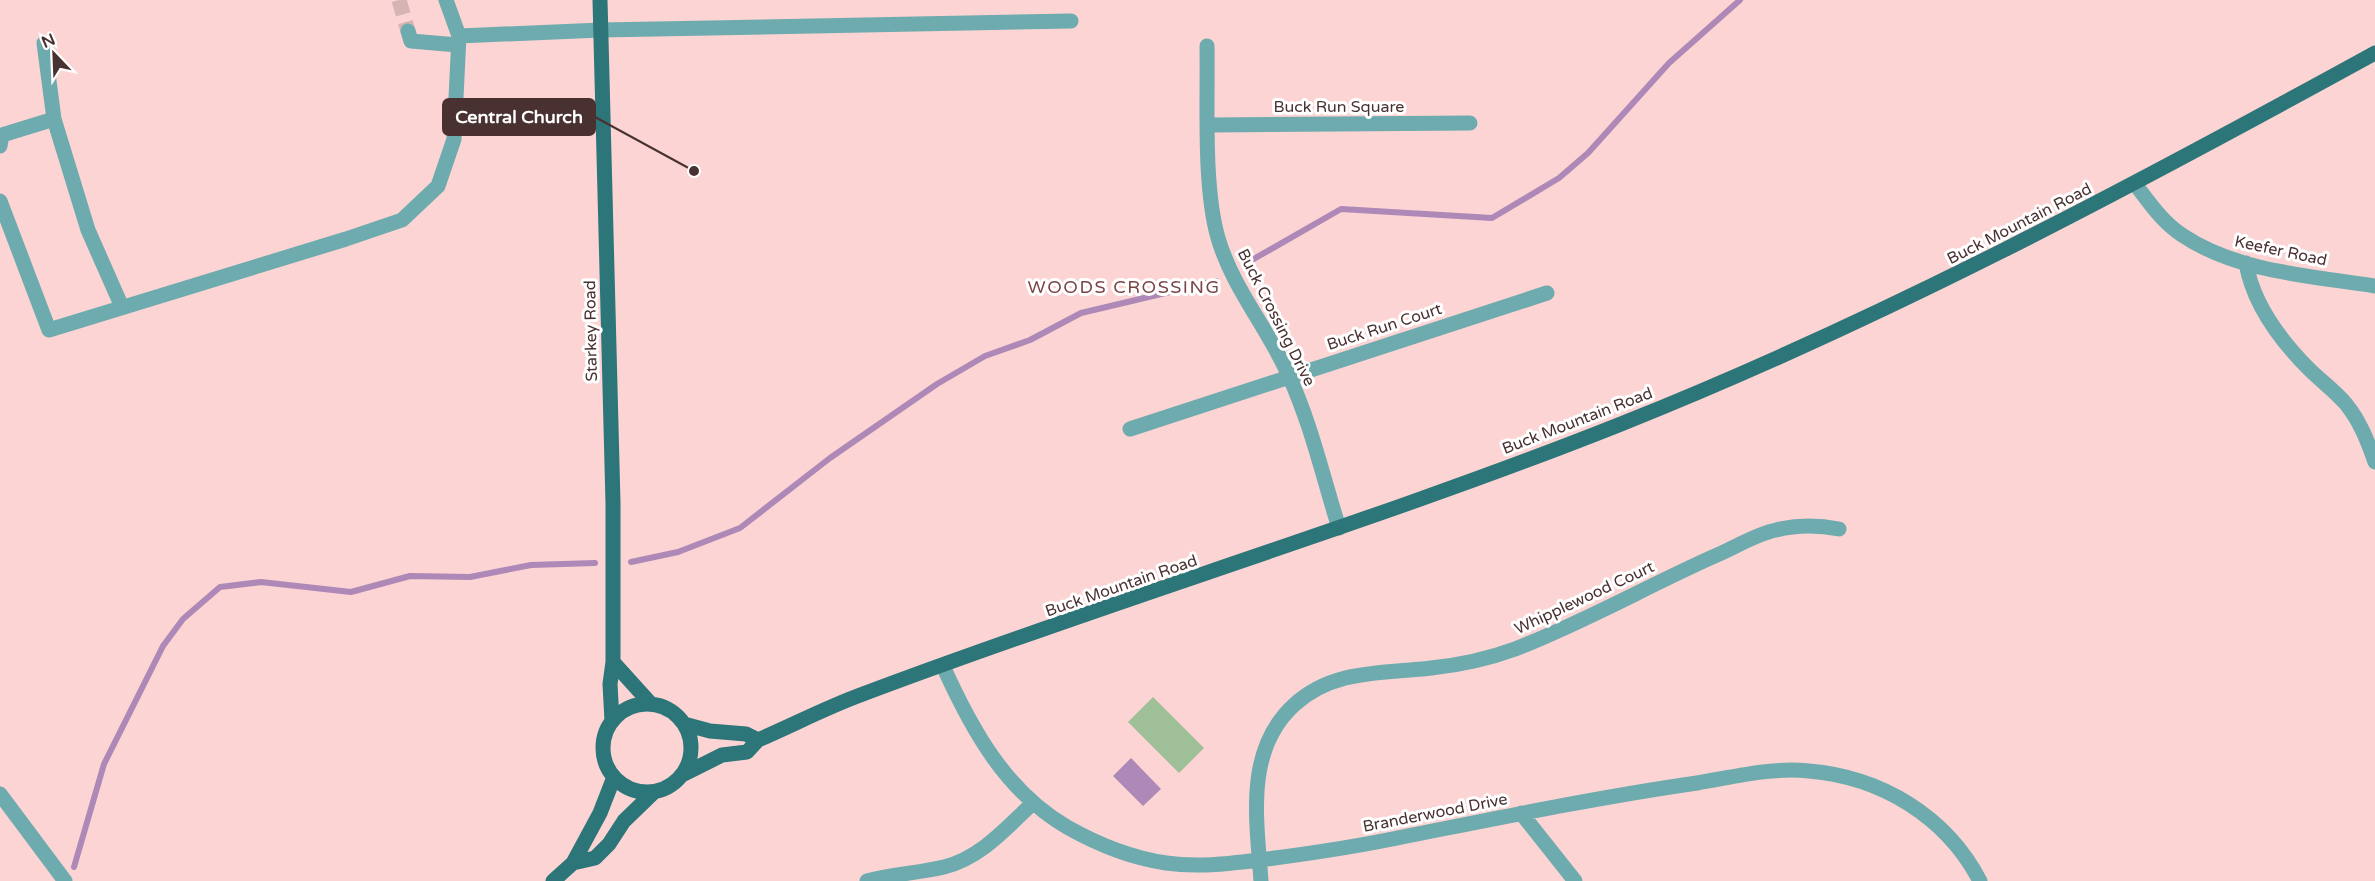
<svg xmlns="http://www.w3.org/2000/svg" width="2375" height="881" font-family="'Varela Round',sans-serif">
  <rect width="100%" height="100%" fill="#fbd4d3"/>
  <path fill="#9ebf97" d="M 1153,697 L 1204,748 L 1179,773 L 1128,722 Z"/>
  <path fill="#ae88b7" d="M 1131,758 L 1161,789 L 1143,806 L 1113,776 Z"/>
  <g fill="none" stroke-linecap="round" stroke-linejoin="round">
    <path stroke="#ae88b7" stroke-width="6" d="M 1245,264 L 1341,209 L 1492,218 L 1559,178 L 1588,153 L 1669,63 L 1740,0
      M 631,562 L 678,552 L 740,528 L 830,458 L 937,384 L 985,356 L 1030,340 L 1081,313 L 1216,281
      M 74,867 L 104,764 L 163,646 L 183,619 L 220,587 L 261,582 L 351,592 L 410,576 L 470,577 L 531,565 L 595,563"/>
    <path stroke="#d8b3b3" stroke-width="15" stroke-dasharray="15 8" stroke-linecap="butt" d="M 399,0 L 408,31"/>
    <path stroke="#6eabae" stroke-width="15" d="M 446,0 L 459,36 L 601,30 L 1071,21
      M 408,31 L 411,41 L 458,45
      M 44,43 L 54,119
      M 1207,46 C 1208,102 1203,186 1218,238 C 1233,289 1268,328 1289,376 C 1311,424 1323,477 1339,528
      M 1209,125 L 1470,123
      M 0,146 L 2,135 L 54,119 L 88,230 L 122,307
      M 2135,184 C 2149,202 2162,222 2182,235 C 2237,272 2311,276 2375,286
      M 0,201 L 49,330 L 346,239 L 402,220 L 438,186 L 454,139 L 459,36
      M 2246,263 C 2253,304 2280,340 2309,369 C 2321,381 2335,391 2346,404 C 2360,421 2368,442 2375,462
      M 1130,429 L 1547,293
      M 943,666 C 971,728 1005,791 1067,827 C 1097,844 1132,858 1166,863 C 1200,868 1233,863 1267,859 C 1314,853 1360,846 1407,836 C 1503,817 1600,797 1697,783 C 1734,777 1772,767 1809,771 C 1881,777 1946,816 1980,881
      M 0,794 L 65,881
      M 1521,813 L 1575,881
      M 867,881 C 892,874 919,873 944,867 C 981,858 1007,827 1033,803
      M 1261,881 C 1257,821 1244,751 1294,705 C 1333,669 1382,674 1431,668 C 1460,665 1488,659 1515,649 C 1585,622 1649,585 1717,555 C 1736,547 1756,534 1776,530 C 1797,525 1818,525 1839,529"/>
    <path stroke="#2c7579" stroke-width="15" d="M 600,0 L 613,503 L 613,662 L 610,684 L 612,721
      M 613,662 L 651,704
      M603 748a44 44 0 1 1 88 0a44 44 0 1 1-88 0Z
      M 684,724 L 710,731 L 746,734 L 758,740
      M 682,775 L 722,755 L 747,752 L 758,740 C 793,725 827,707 863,694 C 1114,599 1372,523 1621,424 C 1882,320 2129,188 2375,53
      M 573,863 L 595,858 L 609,844 L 624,821 L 654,792
      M 553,881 L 573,863 L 600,813 L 614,777"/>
  </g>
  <g text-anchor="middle" stroke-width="6" stroke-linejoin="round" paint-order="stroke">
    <g font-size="16" fill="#4a3131" stroke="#fff">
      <text x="1339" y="112">Buck Run Square</text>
      <text transform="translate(2019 223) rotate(-27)" y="6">Buck Mountain Road</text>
      <text transform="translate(2281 250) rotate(12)" y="6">Keefer Road</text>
      <text transform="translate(1277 317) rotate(63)" y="6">Buck Crossing Drive</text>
      <text transform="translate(1384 326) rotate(-18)" y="6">Buck Run Court</text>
      <text transform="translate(590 331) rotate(-91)" y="6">Starkey Road</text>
      <text transform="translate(1577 420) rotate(-21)" y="6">Buck Mountain Road</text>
      <text transform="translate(1121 585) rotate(-19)" y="6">Buck Mountain Road</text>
      <text transform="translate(1584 597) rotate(-25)" y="6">Whipplewood Court</text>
      <text transform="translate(1435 812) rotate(-11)" y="6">Branderwood Drive</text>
    </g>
    <g font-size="18" letter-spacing="1.5" fill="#7a4445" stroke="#fff">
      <text x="1124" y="293">WOODS CROSSING</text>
    </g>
  </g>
  <path fill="none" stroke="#4a3131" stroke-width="2" d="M694 171L595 117"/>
  <circle fill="#4a3131" stroke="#fff" stroke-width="2" cx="694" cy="171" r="6"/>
  <rect fill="#4a3131" stroke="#4a3131" stroke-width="2" x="443" y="99" width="152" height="36" rx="6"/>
  <g font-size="18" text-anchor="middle" font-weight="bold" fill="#fff">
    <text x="519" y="123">Central Church</text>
  </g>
  <g transform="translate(54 54) rotate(337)" stroke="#ffffff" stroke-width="4.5" paint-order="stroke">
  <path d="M0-4.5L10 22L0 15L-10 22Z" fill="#4a3131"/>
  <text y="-9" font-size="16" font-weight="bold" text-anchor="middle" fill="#4a3131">N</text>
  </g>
</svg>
